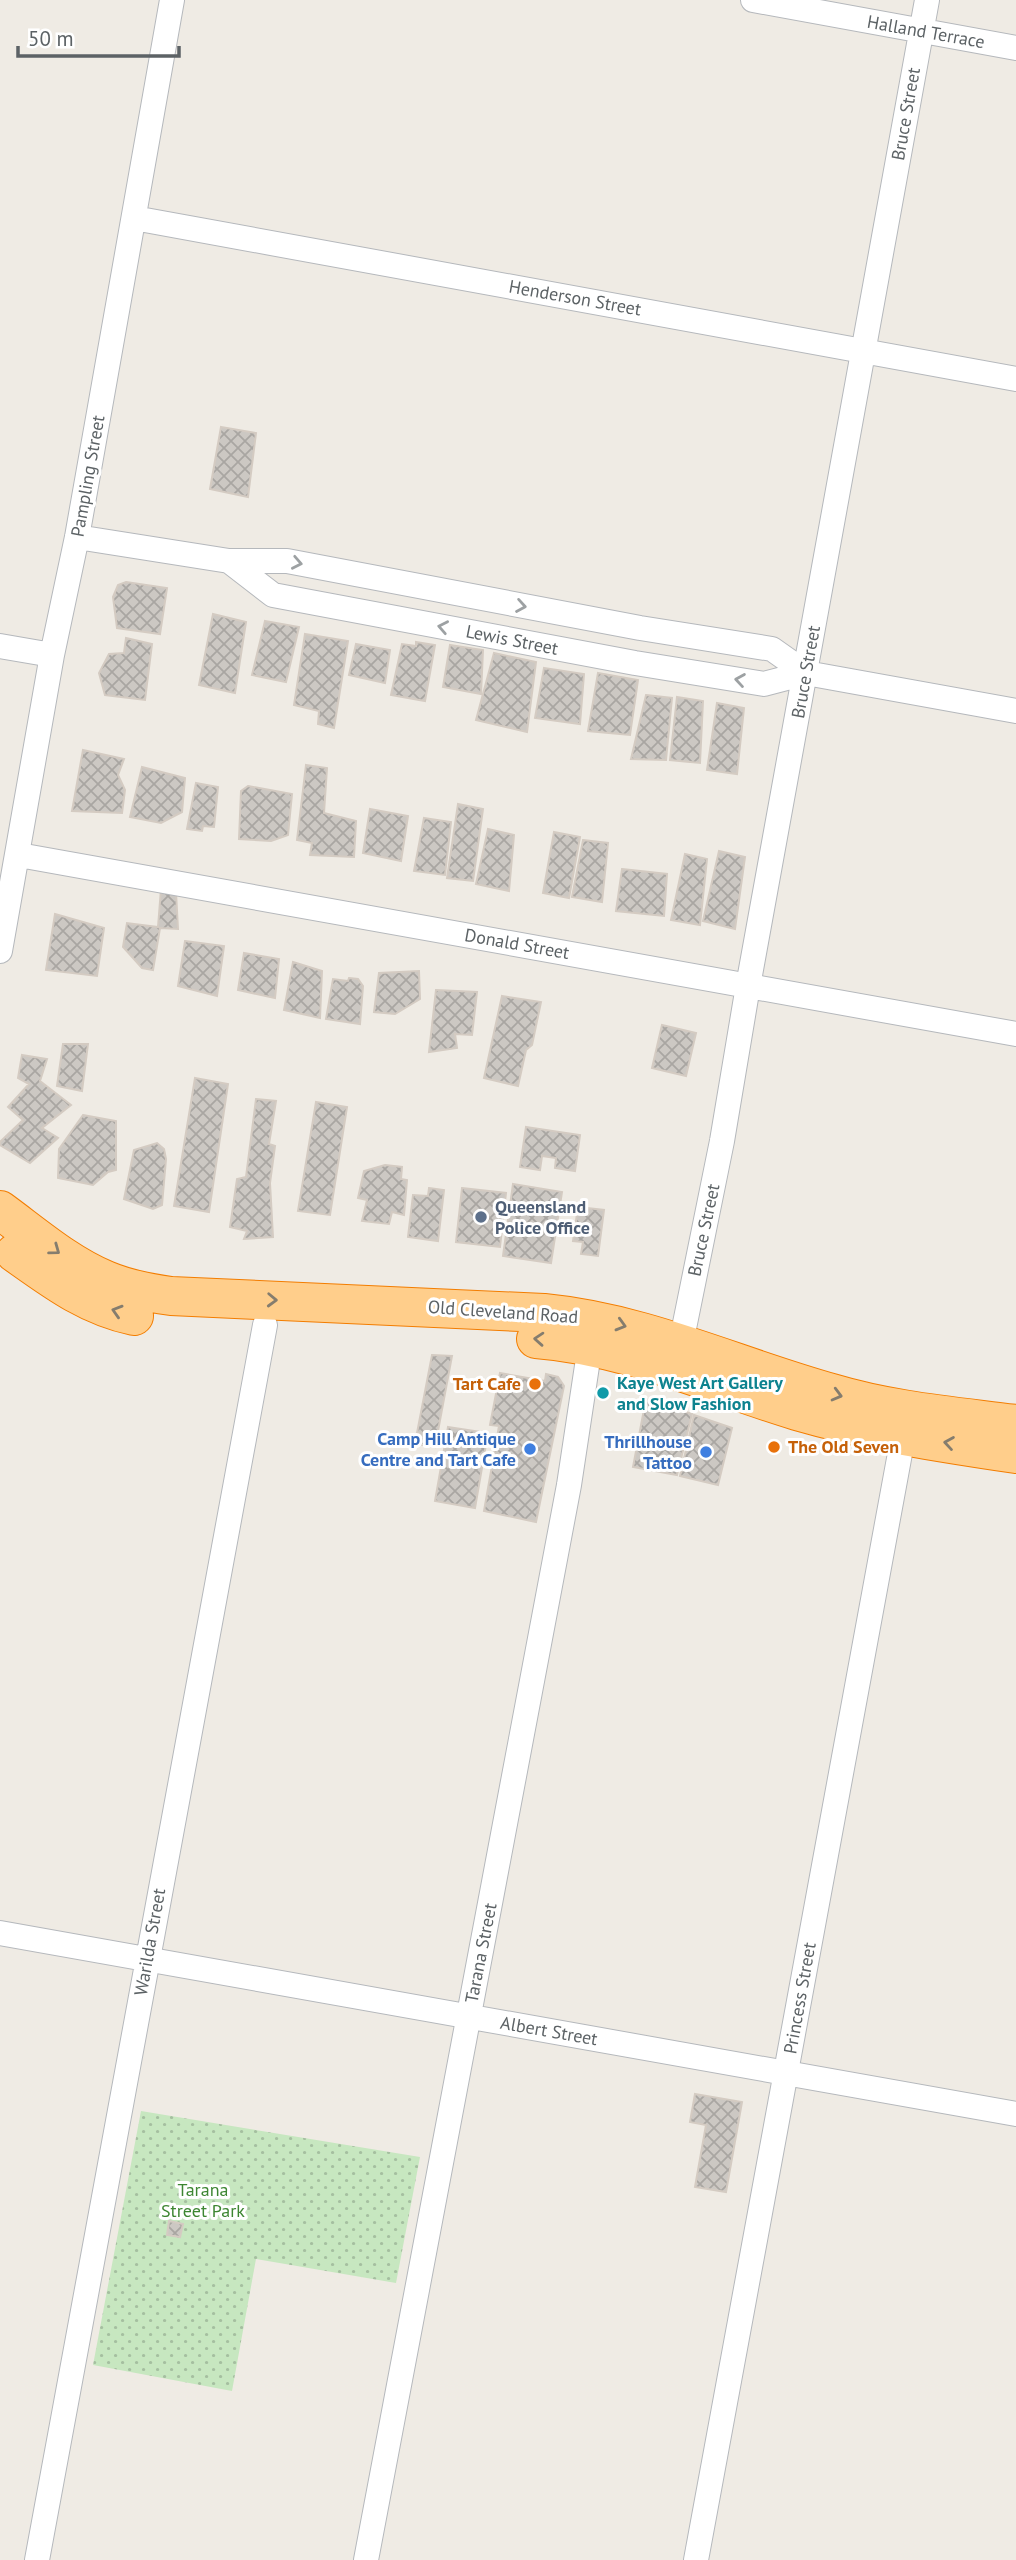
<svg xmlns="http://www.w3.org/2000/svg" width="1016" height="2560" font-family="'PT Sans',sans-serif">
  <defs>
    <pattern id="park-dots" width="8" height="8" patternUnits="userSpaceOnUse" patternTransform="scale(1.75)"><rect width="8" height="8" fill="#c7e7c0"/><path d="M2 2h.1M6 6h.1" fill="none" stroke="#a5bfa0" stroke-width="1.8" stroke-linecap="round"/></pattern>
    <pattern id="building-cross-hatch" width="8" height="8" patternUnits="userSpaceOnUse" patternTransform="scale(1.75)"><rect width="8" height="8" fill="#ccc8c3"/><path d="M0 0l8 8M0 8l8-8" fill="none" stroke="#a9a6a2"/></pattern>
  </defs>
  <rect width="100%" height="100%" fill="#efebe4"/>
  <path fill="url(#park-dots)" d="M 141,2111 L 420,2157 L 396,2283 L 256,2259 L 232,2391 L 93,2365 Z"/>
  <path fill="url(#building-cross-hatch)" stroke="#d4cbc2" stroke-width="2" d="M 221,427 L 256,433 L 248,497 L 210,489 Z
    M 126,582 L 167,588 L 160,634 L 117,628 L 113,597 L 118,585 Z
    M 213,614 L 246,622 L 235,693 L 199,685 Z
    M 265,621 L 299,627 L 286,682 L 252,675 Z
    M 305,634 L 348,641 L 334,728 L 318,724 L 319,711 L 294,705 Z
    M 126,638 L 152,644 L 145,700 L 105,695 L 99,673 L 109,654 L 124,653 Z
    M 416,642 L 435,645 L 425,701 L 391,695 L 402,644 L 416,646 Z
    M 356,644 L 390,650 L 385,683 L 349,675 Z
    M 450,645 L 483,650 L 481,694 L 443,687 Z
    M 494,653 L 536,662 L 527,732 L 476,720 Z
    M 544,668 L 584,674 L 580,724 L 535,718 Z
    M 598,673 L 638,680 L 630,735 L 588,731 Z
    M 646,695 L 672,698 L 666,760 L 631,759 Z
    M 677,697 L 703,701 L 700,763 L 670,760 Z
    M 717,703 L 744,708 L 737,774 L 707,770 Z
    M 83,750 L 124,759 L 118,775 L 125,790 L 122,813 L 72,811 Z
    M 306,765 L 327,768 L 324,813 L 356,821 L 354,857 L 310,855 L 312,843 L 297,840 Z
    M 142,767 L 185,778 L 182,812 L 161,823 L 130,817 Z
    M 196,783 L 218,787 L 214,827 L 203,826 L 202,831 L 187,829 Z
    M 248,786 L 292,794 L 288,835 L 271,841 L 239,839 L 241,791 Z
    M 458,804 L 483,809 L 473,881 L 447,878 Z
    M 370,809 L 408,816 L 401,861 L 363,853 Z
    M 424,818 L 451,822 L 445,875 L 414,871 Z
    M 488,829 L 514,835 L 509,891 L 476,884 Z
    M 554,832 L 580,837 L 569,898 L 543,893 Z
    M 583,840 L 608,843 L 602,902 L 572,897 Z
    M 719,851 L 745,857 L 735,929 L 703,921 Z
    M 685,854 L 707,859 L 700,925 L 671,920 Z
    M 622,869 L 667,874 L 664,916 L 616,911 Z
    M 161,889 L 176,892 L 178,929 L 160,928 L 153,970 L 142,968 L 123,947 L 127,923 L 158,927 Z
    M 55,914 L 104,928 L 97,976 L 46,970 Z
    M 185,941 L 224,946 L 217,996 L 178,986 Z
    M 244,953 L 279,959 L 275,998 L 238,990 Z
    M 293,962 L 322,971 L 320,1018 L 284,1010 Z
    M 419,971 L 420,999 L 395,1014 L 374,1012 L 379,973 Z
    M 349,978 L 358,979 L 363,986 L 360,1024 L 326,1019 L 333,979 L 348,981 Z
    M 436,990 L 477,992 L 472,1035 L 455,1034 L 457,1048 L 429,1052 Z
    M 502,996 L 541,1002 L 532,1045 L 526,1050 L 518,1086 L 484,1078 Z
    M 662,1025 L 696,1033 L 686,1076 L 652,1068 Z
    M 63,1044 L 88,1044 L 82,1091 L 57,1086 Z
    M 22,1055 L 47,1059 L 40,1081 L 71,1105 L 42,1128 L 58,1138 L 30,1163 L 0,1145 L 0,1142 L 23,1120 L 8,1107 L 29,1084 L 18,1078 Z
    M 195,1078 L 228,1084 L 209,1212 L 174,1206 Z
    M 256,1099 L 276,1101 L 269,1144 L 275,1146 L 270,1183 L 273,1237 L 244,1239 L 247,1231 L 230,1227 L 237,1179 L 246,1177 Z
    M 316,1102 L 347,1107 L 330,1215 L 298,1211 Z
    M 83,1115 L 116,1121 L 116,1170 L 108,1172 L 93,1185 L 58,1178 L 59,1149 Z
    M 526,1127 L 580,1135 L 575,1171 L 555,1168 L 556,1158 L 542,1156 L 540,1170 L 520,1167 Z
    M 157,1143 L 164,1149 L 166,1159 L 162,1205 L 153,1209 L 124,1199 L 134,1150 Z
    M 385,1165 L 402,1167 L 401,1179 L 407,1180 L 404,1215 L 392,1212 L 389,1224 L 362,1221 L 367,1200 L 358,1198 L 364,1171 Z
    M 513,1184 L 562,1192 L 551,1263 L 503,1256 Z
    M 429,1188 L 444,1190 L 438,1241 L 408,1237 L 413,1195 L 428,1196 Z
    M 462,1188 L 506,1193 L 500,1247 L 456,1242 Z
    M 578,1207 L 604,1210 L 598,1256 L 581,1254 L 583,1242 L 573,1241 Z
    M 432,1355 L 452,1356 L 435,1447 L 417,1444 L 419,1433 L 417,1433 Z
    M 500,1373 L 545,1381 L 546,1374 L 558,1377 L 564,1386 L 536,1522 L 484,1511 L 499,1426 L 490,1425 Z
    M 646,1399 L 692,1414 L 677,1475 L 633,1467 Z
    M 694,1415 L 732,1428 L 718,1485 L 680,1476 Z
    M 448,1427 L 488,1433 L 475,1508 L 435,1501 Z
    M 695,2094 L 742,2102 L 726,2192 L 695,2187 L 706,2125 L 690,2122 Z
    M 169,2221 L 183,2224 L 180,2237 L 167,2235 Z"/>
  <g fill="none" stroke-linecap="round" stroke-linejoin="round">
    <g stroke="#b5b8bc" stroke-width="26">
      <path id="street" d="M 753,0 L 1016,48
        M 134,218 L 1016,379
        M 77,537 L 229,561 L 287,561 L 640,628 L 772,649 L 806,673
        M 229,561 L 273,595 L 635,663 L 764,684 L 806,673 L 1016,711
        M 0,646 L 52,655
        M 19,855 L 1016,1034
        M 0,951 L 52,655 L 77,537 L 172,0
        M 681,1343 L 722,1141 L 748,986 L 927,0
        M 0,1933 L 1016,2114
        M 37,2560 L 265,1325
        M 366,2560 L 569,1485 L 590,1346
        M 696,2560 L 903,1437"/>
    </g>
    <g stroke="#f37d00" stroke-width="40">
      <path id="highway" d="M 0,1210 C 33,1234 67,1264 106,1280 C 127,1289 149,1293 171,1296 L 544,1313 C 646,1323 735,1366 832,1393 C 892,1411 954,1416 1016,1424
        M 15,1253 C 53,1280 87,1306 134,1316
        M 536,1339 C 627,1346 711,1385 797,1411 C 869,1432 942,1443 1016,1454"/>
    </g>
    <use href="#street" stroke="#fff" stroke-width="24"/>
    <use href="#highway" stroke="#ffce8b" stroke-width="38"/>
  </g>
  <defs><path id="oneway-chevron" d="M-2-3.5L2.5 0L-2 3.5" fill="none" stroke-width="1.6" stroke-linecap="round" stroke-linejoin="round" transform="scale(1.75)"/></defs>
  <g stroke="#9da1a3">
    <use href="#oneway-chevron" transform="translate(297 563) rotate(11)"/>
    <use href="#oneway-chevron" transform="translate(521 606) rotate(10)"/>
    <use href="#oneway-chevron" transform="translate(443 627) rotate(-169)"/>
    <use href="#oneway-chevron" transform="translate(740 680) rotate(-171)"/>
  </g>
  <g stroke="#857d6e">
    <use href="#oneway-chevron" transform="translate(55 1250) rotate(36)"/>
    <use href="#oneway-chevron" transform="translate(272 1300) rotate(2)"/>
    <use href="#oneway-chevron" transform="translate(117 1311) rotate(-163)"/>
    <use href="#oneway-chevron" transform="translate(621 1325) rotate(16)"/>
    <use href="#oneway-chevron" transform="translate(539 1339) rotate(-176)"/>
    <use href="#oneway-chevron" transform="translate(837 1395) rotate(15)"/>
    <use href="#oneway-chevron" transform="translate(949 1443) rotate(-171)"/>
  </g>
  <circle fill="#5c6f8a" stroke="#fff" stroke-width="2.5" cx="481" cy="1217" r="7"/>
  <g fill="#e8710a" stroke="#fff" stroke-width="2.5">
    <circle cx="535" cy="1384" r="7"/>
    <circle cx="774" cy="1447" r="7"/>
  </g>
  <circle fill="#0f9aa8" stroke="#fff" stroke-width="2.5" cx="603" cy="1393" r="7"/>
  <g fill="#3f7fe0" stroke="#fff" stroke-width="2.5">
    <circle cx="530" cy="1449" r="7"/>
    <circle cx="706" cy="1452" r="7"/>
  </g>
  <g text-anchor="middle" stroke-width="6" stroke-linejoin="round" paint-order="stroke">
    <g font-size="18" fill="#5c6265" stroke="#fff">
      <text transform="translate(926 32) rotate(10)" y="6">Halland Terrace</text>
      <text transform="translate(906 114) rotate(-80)" y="6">Bruce Street</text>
      <text transform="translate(575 298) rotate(10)" y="6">Henderson Street</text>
      <text transform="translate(88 476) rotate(-80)" y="6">Pampling Street</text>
      <text transform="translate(512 640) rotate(11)" y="6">Lewis Street</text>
      <text transform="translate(806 672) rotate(-80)" y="6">Bruce Street</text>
      <text transform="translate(517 944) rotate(10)" y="6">Donald Street</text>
      <text transform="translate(704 1230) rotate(-78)" y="6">Bruce Street</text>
      <text transform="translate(503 1312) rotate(4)" y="6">Old Cleveland Road</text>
      <text transform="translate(150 1942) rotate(-80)" y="6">Warilda Street</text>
      <text transform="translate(481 1953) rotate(-79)" y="6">Tarana Street</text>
      <text transform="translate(800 1998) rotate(-80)" y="6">Princess Street</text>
      <text transform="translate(549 2031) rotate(10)" y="6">Albert Street</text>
    </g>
    <g font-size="18" font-weight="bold" fill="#4e5e75" stroke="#fff" text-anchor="start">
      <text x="495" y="1213">Queensland<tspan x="495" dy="21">Police Office</tspan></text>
    </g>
    <g font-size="18" font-weight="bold" fill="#0d838f" stroke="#fff" text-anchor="start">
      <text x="617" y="1389">Kaye West Art Gallery<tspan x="617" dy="21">and Slow Fashion</tspan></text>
    </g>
    <g font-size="18" font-weight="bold" fill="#c56008" stroke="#fff" text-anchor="end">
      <text x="521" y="1390">Tart Cafe</text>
      <text x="788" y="1453" text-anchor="start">The Old Seven</text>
    </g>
    <g font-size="18" font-weight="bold" fill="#366cbe" stroke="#fff" text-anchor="end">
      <text x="516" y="1445">Camp Hill Antique<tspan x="516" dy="21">Centre and Tart Cafe</tspan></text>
      <text x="692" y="1448">Thrillhouse<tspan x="692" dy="21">Tattoo</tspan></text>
    </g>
    <g font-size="18" fill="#3d8632" stroke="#fff">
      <text x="203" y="2196">Tarana<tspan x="203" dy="21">Street Park</tspan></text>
    </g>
  </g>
  <path d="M18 46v10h161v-10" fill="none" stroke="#5c6265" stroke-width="3.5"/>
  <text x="28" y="46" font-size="21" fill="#5c6265" stroke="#ffffff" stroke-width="5" paint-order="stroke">50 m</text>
</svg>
